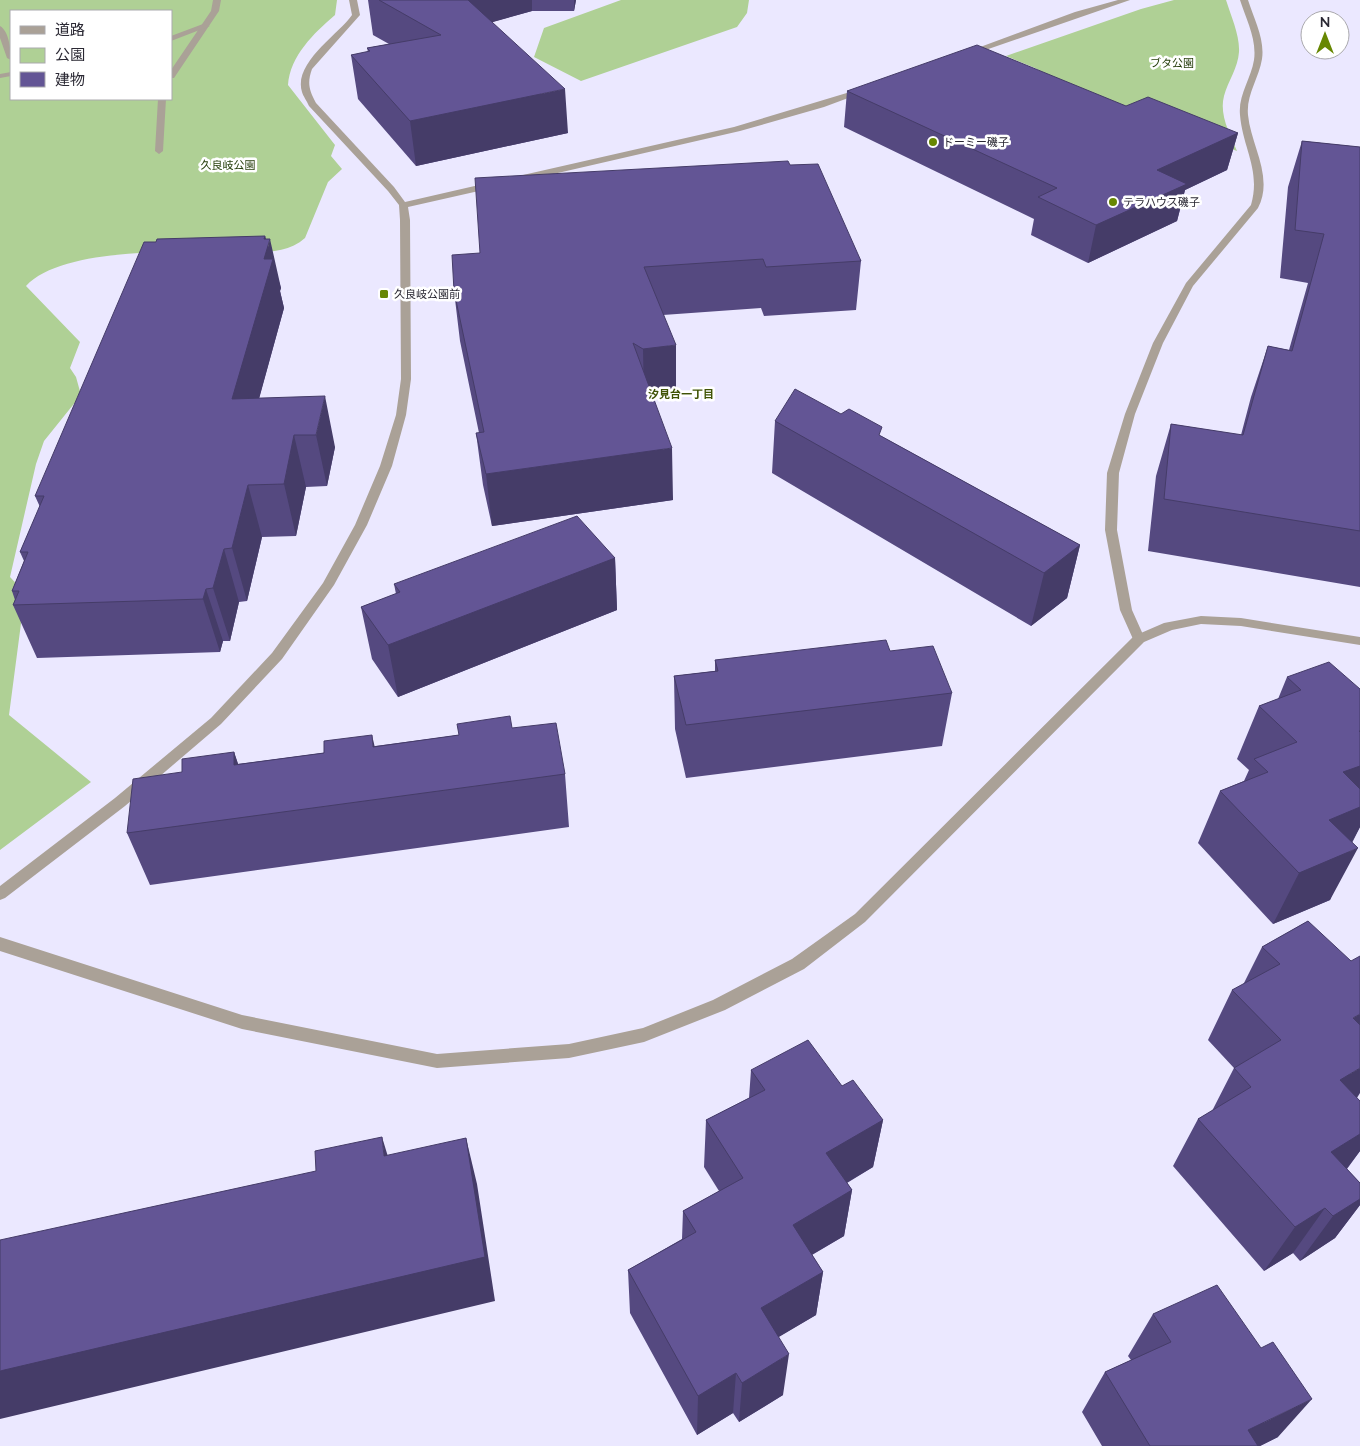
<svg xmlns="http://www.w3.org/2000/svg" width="1360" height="1446" font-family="Mulish,'Noto Sans JP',sans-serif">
  <rect width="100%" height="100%" fill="#ebe8ff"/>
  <path fill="#afd095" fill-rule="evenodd" d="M 0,0 L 337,0 L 335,15 C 314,33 290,56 288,85 L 335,145 L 331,156 L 342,169 L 328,182 L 305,238 C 285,256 255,252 229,252 C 178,252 62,247 26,286 L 80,342 L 70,368 L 76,377 L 81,395 L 44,441 L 36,464 L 10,577 L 25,593 L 9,715 L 91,782 L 0,850 ZM 11,11 L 171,11 L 171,99 L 11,99 Z
    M 621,0 L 749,0 L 747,13 L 737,27 L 581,81 L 534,57 L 544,28 Z
    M 1174,0 L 1226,0 C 1231,16 1240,36 1239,52 C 1238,68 1228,81 1224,96 C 1219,115 1230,134 1237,151 L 1136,114 L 1054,79 L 1035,68 L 1006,56 L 1141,9 Z"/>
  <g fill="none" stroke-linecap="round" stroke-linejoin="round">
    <path fill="#aaa197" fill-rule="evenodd" d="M 213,0 L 221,0 L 219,11 L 174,78 L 171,78 L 171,70 L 211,11 Z
      M 158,99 L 166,99 L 163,151 L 159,154 L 155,151 Z"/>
    <path fill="#aaa197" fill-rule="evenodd" d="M 203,24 L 210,26 L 171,41 L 171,36 Z
      M 0,26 C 9,31 11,50 11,60 L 7,58 L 0,38 Z
      M 11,72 L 11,76 L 0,78 L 0,74 Z"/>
    <path fill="#aaa197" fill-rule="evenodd" d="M 1240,0 L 1248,0 C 1254,19 1265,39 1262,59 C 1259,78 1246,95 1248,115 C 1251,146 1274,177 1258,208 L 1193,286 L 1163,343 L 1135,414 L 1119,473 L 1117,530 L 1132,610 L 1145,639 L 1144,642 L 1134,642 L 1133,639 L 1120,610 L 1105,530 L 1107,473 L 1125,414 L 1153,343 L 1186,283 L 1251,205 C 1261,170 1243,149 1240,115 C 1238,95 1251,79 1254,60 C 1257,39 1246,19 1240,0 Z"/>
    <path fill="#aaa197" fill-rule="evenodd" d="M 349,0 L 357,0 L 360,15 L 312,69 C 307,83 309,90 316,103 L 394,187 L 405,202 L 492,182 L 496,185 L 492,188 L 408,207 L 410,220 L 411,379 L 406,415 L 392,466 L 367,525 L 334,585 L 282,659 L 221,724 L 125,806 L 5,898 L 0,900 L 0,886 L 115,798 L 211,718 L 272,653 L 323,583 L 355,525 L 380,466 L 396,415 L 401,379 L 400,220 L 399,205 L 388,191 L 309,106 C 307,101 303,96 302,92 C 293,63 338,35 352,15 Z
      M 1118,0 L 1130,0 L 971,55 L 964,53 L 1075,12 Z
      M 860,89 L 867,91 L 824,107 L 740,131 L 523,181 L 519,178 L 523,175 L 734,127 Z
      M 1201,616 L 1241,618 L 1360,637 L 1360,645 L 1241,626 L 1201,624 L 1172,630 L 1144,642 L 865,922 L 804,969 L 725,1010 L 644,1042 L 569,1058 L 437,1068 L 242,1029 L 0,951 L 0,937 L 242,1015 L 437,1054 L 569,1044 L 643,1028 L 713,1000 L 792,959 L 855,914 L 1134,636 L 1164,623 Z"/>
  </g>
  <path fill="#554980" d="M 368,0 L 576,0 L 574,11 L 532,11 L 492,22 L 568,133 L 416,166 L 358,99 L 351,55 L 368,52 L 367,48 L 389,44 L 373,35 Z
    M 847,91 L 1126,106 L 1238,133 L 1227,170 L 1185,190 L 1177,221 L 1088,263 L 1031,235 L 1034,219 L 844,127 Z
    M 1302,141 L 1360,147 L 1360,587 L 1148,551 L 1156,476 L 1171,424 L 1241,435 L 1251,397 L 1268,346 L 1289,350 L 1308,283 L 1280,278 L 1288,187 Z
    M 790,165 L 861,261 L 856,310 L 764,316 L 761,308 L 663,315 L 676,395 L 653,398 L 673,500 L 492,526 L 483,485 L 476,433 L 479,433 L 460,341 L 454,291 L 480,253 Z
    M 265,236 L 281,288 L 280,291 L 284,308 L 259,398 L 335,447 L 327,486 L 306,487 L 296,536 L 262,537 L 247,601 L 239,602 L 230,641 L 223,641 L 220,652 L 37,658 L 13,605 L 15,600 L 12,591 L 24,561 L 20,552 L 40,507 L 35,496 Z
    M 775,421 L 881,436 L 1080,545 L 1067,598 L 1031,626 L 772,473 Z
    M 615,558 L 617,610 L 398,697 L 372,659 L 361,607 L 396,594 L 394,584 Z
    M 890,651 L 952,693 L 942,746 L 686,778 L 675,729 L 674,676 L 715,671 L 715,660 Z
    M 1287,677 L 1360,689 L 1360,827 L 1352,843 L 1330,900 L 1273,924 L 1198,843 L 1220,791 L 1244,781 L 1249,770 L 1237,759 L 1259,706 L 1278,699 Z
    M 512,728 L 565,774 L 569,827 L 150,885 L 127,833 L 234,752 L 238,764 Z
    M 1308,921 L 1357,1098 L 1360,1101 L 1360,1151 L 1347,1169 L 1360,1183 L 1360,1205 L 1335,1238 L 1300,1261 L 1293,1253 L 1264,1271 L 1173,1166 L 1198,1119 L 1212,1111 L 1234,1068 L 1208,1040 L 1232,990 L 1243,985 L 1262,947 Z
    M 751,1070 L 842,1086 L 883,1120 L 873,1167 L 847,1183 L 852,1190 L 844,1236 L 812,1255 L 823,1272 L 816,1315 L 778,1337 L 783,1395 L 739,1422 L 733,1413 L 697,1435 L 630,1313 L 628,1270 L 682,1239 L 683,1211 L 719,1191 L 704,1167 L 706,1120 L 749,1098 Z
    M 1153,1314 L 1278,1437 L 1260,1446 L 1102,1446 L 1082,1412 L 1105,1372 L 1131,1360 L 1128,1356 Z"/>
  <path fill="#453c68" d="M 458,0 L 532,0 L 532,11 L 461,31 Z
    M 574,0 L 576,0 L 574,11 Z
    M 565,89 L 568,133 L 416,166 L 410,121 Z
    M 1238,133 L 1227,170 L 1185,190 L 1177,221 L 1088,263 L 1096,225 L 1157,170 Z
    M 265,236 L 268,247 L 270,239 L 281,288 L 280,291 L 284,308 L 245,450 L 232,399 L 264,259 L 264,239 Z
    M 676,345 L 676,395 L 644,399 L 643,349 Z
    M 325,396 L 335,447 L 327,486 L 316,435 Z
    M 294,435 L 306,487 L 296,536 L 284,484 Z
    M 672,448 L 673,500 L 492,526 L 486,474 Z
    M 248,485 L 262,537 L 247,601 L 232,548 Z
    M 1080,545 L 1067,598 L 1031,626 L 1044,573 Z
    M 224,549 L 239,602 L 230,641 L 213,588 Z
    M 615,558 L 617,610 L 398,697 L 388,645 Z
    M 206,589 L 223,641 L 220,652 L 203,599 Z
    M 1360,731 L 1360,805 L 1317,825 Z
    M 372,735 L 384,787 L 385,799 L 373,747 Z
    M 234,752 L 252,805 L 251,817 L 234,765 Z
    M 1360,807 L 1360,827 L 1346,853 L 1358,848 L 1330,900 L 1273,924 L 1299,873 L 1329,820 Z
    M 1360,1014 L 1360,1045 L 1353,1018 Z
    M 1360,1068 L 1360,1093 L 1355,1101 L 1340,1080 Z
    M 883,1120 L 873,1167 L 819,1199 L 826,1153 Z
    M 1360,1134 L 1360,1151 L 1347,1168 L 1299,1199 L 1331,1152 Z
    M 382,1137 L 396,1183 L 384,1156 Z
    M 466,1138 L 477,1184 L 495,1301 L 0,1419 L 0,1371 Z
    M 852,1190 L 844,1236 L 787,1269 L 793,1225 Z
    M 1360,1199 L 1360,1205 L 1335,1238 L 1300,1261 L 1333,1216 Z
    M 1325,1208 L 1293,1253 L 1264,1271 L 1295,1227 Z
    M 823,1272 L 816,1315 L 757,1350 L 761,1308 Z
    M 789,1354 L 783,1395 L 739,1422 L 742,1383 Z
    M 736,1373 L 733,1413 L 697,1435 L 698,1396 Z
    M 1312,1399 L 1278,1437 L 1260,1446 L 1234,1446 L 1248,1430 Z"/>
  <path fill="#635595" stroke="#453c68" d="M 379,0 L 468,0 L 565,89 L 410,121 L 351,55 L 370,51 L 367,48 L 441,35 Z
    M 977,45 L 1126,106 L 1148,97 L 1238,133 L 1157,170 L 1187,184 L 1096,225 L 1038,197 L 1057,188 L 847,91 Z
    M 1302,141 L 1360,147 L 1360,531 L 1164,499 L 1171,424 L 1243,435 L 1268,346 L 1292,351 L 1324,234 L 1295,230 Z
    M 788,161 L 790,165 L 818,164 L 861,261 L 766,267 L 763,259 L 644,267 L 676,345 L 643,349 L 633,343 L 672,448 L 486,474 L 476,433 L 484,432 L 454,291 L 452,255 L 480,253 L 475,178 Z
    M 265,236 L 264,239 L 270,239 L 264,259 L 273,259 L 232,399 L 325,396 L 316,435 L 294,435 L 284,484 L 248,485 L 232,548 L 224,549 L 213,588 L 206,589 L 203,599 L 13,605 L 19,591 L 12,591 L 28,552 L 20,552 L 44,496 L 35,496 L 144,242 L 156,242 L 157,239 Z
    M 795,389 L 841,414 L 849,409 L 882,427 L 879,435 L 1080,545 L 1044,573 L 775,421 Z
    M 577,516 L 615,558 L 388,645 L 361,607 L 400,592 L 394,584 Z
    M 886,640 L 890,651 L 933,646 L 952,693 L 686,725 L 674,676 L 718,671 L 715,660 Z
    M 1329,662 L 1360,689 L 1360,731 L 1359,731 L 1360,732 L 1360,766 L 1343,772 L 1360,789 L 1360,807 L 1329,820 L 1358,848 L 1299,873 L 1220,791 L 1268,772 L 1254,759 L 1297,742 L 1259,706 L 1301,690 L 1287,677 Z
    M 510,716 L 512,728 L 556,723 L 565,774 L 127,833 L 133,779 L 182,772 L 182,759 L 234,752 L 234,765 L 324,753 L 324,741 L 372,735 L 373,747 L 459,735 L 457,724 Z
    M 1308,921 L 1351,961 L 1360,956 L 1360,1014 L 1353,1018 L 1360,1025 L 1360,1068 L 1340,1080 L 1360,1101 L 1360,1134 L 1331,1152 L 1360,1183 L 1360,1199 L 1333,1216 L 1325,1208 L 1295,1227 L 1198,1119 L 1251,1087 L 1234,1068 L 1281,1040 L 1232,990 L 1280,964 L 1262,947 Z
    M 808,1040 L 842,1086 L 853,1080 L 883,1120 L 826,1153 L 852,1190 L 793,1225 L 823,1272 L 761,1308 L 789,1354 L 742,1383 L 736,1373 L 698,1396 L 628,1270 L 696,1232 L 683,1211 L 743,1178 L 706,1120 L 765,1090 L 751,1070 Z
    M 382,1137 L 384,1156 L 466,1138 L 485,1257 L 0,1371 L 0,1240 L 316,1171 L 315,1151 Z
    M 1217,1285 L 1261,1348 L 1273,1342 L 1312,1399 L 1248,1430 L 1258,1446 L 1150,1446 L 1105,1372 L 1171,1342 L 1153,1314 Z"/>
  <g fill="#678702" stroke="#fff" stroke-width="2">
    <circle cx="933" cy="142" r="5"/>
    <circle cx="1113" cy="202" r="5"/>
    <rect x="379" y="289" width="10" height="10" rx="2.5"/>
  </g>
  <g text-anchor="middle" stroke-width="5" stroke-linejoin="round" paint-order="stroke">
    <g font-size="11" fill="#273f0d" stroke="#fff">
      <text x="1172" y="67">ブタ公園</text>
      <text x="228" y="169">久良岐公園</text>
    </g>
    <g font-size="11" fill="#2a2833" stroke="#fff" text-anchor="start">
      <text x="943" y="146">ドーミー磯子</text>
      <text x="1123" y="206">テラハウス磯子</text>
      <text x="394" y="298">久良岐公園前</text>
    </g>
    <g font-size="11" font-weight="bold" fill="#3f5305" stroke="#fff">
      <text x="681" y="398">汐見台一丁目</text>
    </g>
  </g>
  <rect x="10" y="10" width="162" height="90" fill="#ffffff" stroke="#aaa9ad"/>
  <rect x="20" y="26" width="25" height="8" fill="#aaa197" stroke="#aaa9ad"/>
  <text x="55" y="35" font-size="15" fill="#2a2833">道路</text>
  <rect x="20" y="48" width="25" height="15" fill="#afd095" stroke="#aaa9ad"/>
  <text x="55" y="60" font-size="15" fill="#2a2833">公園</text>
  <rect x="20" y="72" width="25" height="15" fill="#635595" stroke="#aaa9ad"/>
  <text x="55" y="85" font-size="15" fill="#2a2833">建物</text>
  <g transform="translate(1325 35)"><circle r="24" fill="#ffffff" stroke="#aaa9ad"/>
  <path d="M0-4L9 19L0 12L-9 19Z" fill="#678702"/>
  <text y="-8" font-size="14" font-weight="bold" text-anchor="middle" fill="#2a2833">N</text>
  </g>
</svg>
